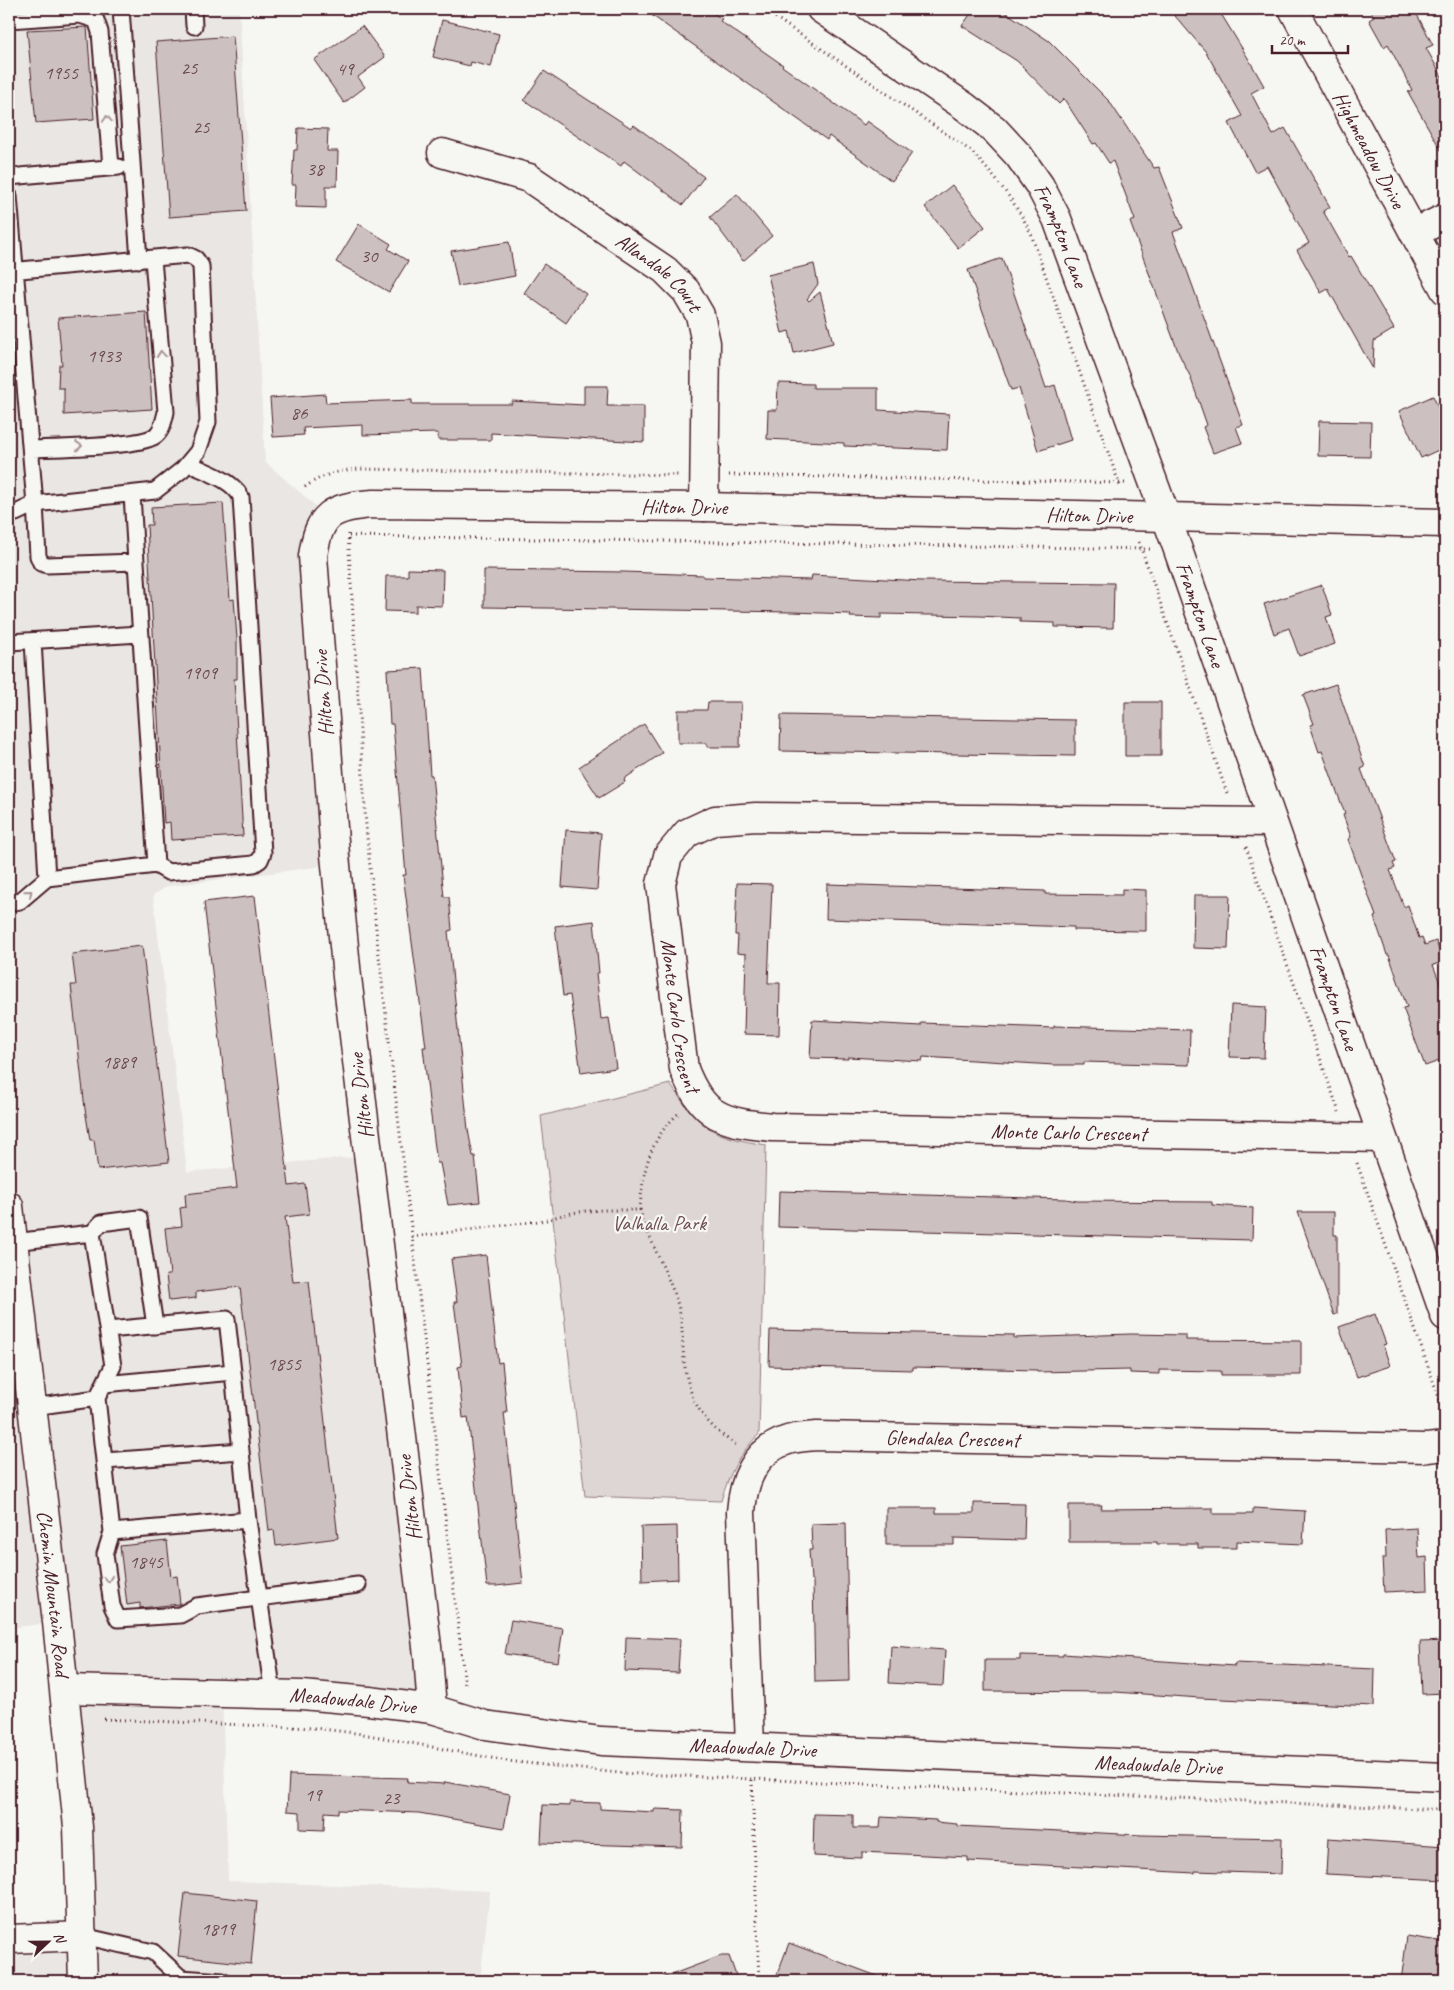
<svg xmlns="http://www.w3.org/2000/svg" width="1454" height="1990" font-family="Caveat,sans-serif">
  <rect width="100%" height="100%" fill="#f6f6f2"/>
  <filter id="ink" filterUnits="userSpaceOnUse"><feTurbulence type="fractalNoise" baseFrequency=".02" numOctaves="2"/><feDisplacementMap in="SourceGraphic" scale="10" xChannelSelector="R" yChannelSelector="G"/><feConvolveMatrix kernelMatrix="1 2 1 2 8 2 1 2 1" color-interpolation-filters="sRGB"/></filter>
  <g filter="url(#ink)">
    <path fill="#e9e6e3" d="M 9,9 L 239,9 L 265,462 L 327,516 L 316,534 L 335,855 L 316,867 L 168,886 L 153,895 L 187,1172 L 368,1156 L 432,1709 L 222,1693 L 228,1881 L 490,1891 L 480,1981 L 9,1981 L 9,1939 L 82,1936 L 57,1622 L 9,1628 Z"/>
    <path fill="#ddd6d5" stroke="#947a80" d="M 670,1084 C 701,1130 712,1136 766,1145 L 759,1434 C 739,1454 729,1474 721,1501 L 585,1496 L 541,1116 Z"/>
    <path fill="#ccc1c0" stroke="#4a1f2b" d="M 643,9 L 707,9 L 722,19 L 720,21 L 783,65 L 782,66 L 864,125 L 867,121 L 912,153 L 892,181 L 829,136 L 827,140 Z
      M 974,9 L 1001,9 L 1049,41 L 1109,101 L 1154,168 L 1159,167 L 1183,228 L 1173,232 L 1243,425 L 1236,427 L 1242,443 L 1213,453 L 1203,427 L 1207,425 L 1190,376 L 1179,354 L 1130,222 L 1135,220 L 1113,161 L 1109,163 L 1096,143 L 1093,144 L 1064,99 L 1059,104 L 1017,61 L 962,26 Z
      M 1169,9 L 1218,9 L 1248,58 L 1264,86 L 1251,93 L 1273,135 L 1285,128 L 1330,207 L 1323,211 L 1349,257 L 1351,256 L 1394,329 L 1374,341 L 1373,369 L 1328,289 L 1321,293 L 1297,250 L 1309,243 L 1267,166 L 1255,172 L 1229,123 L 1242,116 L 1206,52 Z
      M 1370,9 L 1414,9 L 1433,45 L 1426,48 L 1445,82 L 1445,157 L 1408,92 L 1412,90 L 1388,44 L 1384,47 L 1369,20 L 1374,17 Z
      M 442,20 L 499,34 L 491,67 L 471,62 L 470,66 L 433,57 Z
      M 362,26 L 385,57 L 358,77 L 365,87 L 344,103 L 314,60 Z
      M 87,27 L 94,119 L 36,123 L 27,30 Z
      M 233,36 L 246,211 L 169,217 L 156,42 Z
      M 544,71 L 631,128 L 634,125 L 704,177 L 683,205 L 624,161 L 621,166 L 524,100 Z
      M 298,128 L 328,129 L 327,151 L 338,151 L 337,186 L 326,186 L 326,208 L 295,207 L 296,185 L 292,185 L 294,150 L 297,150 Z
      M 952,185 L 985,227 L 958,248 L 925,207 Z
      M 737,194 L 772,236 L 743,261 L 710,217 Z
      M 359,224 L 391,244 L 388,249 L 408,261 L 389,292 L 336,262 Z
      M 509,242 L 515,276 L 458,286 L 451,251 Z
      M 1002,258 L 1046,388 L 1055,385 L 1071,440 L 1038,451 L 1019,388 L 1011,390 L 968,270 Z
      M 544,264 L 586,294 L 566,323 L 524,293 Z
      M 814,264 L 818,284 L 807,299 L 809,301 L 820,292 L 833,343 L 794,353 L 789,331 L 782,333 L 768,275 Z
      M 146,312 L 152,409 L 64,415 L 64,388 L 58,388 L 59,365 L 62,365 L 58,318 Z
      M 778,383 L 813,384 L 813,388 L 878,388 L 878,410 L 949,414 L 947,450 L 844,446 L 844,443 L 767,439 L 768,410 L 777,410 Z
      M 584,386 L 608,386 L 607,406 L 644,406 L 644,442 L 491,433 L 491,440 L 438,440 L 438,433 L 363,435 L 363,425 L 303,428 L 304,435 L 273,437 L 270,398 L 325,394 L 326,403 L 412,400 L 412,404 L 512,404 L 512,401 L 584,405 Z
      M 1433,396 L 1445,422 L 1445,447 L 1421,458 L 1399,411 Z
      M 1319,421 L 1371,422 L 1370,457 L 1318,456 Z
      M 223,503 L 230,600 L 234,599 L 237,639 L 237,679 L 234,679 L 243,836 L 171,840 L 170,822 L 164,823 L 147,525 L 152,525 L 151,507 Z
      M 408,569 L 443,570 L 442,606 L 416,605 L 416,612 L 385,611 L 386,576 L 408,576 Z
      M 484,570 L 624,572 L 703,575 L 703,577 L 811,580 L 812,575 L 922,581 L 1114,583 L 1113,628 L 1055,627 L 1055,623 L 1020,622 L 1020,618 L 979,616 L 881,614 L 881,618 L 850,617 L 851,614 L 792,612 L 484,607 Z
      M 1322,585 L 1332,615 L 1326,617 L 1335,644 L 1299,656 L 1289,628 L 1274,634 L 1264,604 Z
      M 423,668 L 430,775 L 432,775 L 444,897 L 449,897 L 452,930 L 448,931 L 468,1130 L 473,1156 L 475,1156 L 480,1202 L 448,1205 L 440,1163 L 437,1163 L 429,1101 L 423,1047 L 426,1047 L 403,875 L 406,875 L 393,724 L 390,724 L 387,670 Z
      M 1336,684 L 1365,767 L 1361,769 L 1396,862 L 1393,863 L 1395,868 L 1390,870 L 1404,907 L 1408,905 L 1419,938 L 1422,937 L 1425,945 L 1436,941 L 1443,962 L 1433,965 L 1445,996 L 1445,1059 L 1425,1066 L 1403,1008 L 1407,1007 L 1389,955 L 1387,955 L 1374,917 L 1376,916 L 1348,839 L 1351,837 L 1343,815 L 1345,814 L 1322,751 L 1319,752 L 1310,725 L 1314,724 L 1303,695 Z
      M 708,702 L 741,702 L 740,747 L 707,747 L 707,743 L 678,743 L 678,710 L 707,710 Z
      M 1125,702 L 1161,702 L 1161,756 L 1125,756 Z
      M 781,715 L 1075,720 L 1075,756 L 780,751 Z
      M 644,724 L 662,753 L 624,779 L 625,782 L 599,798 L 579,767 Z
      M 566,830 L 601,833 L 597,890 L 562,887 Z
      M 737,883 L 772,884 L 768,983 L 780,983 L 779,1035 L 744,1034 L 746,954 L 737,953 L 738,935 L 735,935 Z
      M 827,884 L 1045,891 L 1045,894 L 1122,895 L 1122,889 L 1146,890 L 1146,931 L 1074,930 L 1074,927 L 826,919 Z
      M 1194,895 L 1230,895 L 1228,949 L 1193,948 Z
      M 255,896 L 289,1186 L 305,1184 L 309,1214 L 285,1217 L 293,1282 L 309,1281 L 338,1538 L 276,1546 L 274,1530 L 269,1531 L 240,1287 L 196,1292 L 196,1298 L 169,1301 L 166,1275 L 170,1275 L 165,1228 L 182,1226 L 180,1208 L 186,1207 L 185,1194 L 237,1188 L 204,902 Z
      M 594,921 L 599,973 L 596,973 L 601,1019 L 609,1018 L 616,1068 L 581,1073 L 570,995 L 563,996 L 555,926 Z
      M 142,946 L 169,1162 L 98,1170 L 94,1140 L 90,1140 L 85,1109 L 71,985 L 76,985 L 72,954 Z
      M 1231,1005 L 1266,1007 L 1264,1058 L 1229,1057 Z
      M 812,1020 L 921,1026 L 921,1023 L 1054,1028 L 1054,1026 L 1190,1030 L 1189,1065 L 1084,1062 L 1084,1065 L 1054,1065 L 923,1057 L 922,1061 L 848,1057 L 848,1059 L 810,1058 Z
      M 779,1191 L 1066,1199 L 1077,1201 L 1212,1202 L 1212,1205 L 1253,1208 L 1252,1240 L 778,1227 Z
      M 1298,1212 L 1334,1212 L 1334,1235 L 1337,1235 L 1337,1314 L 1334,1315 Z
      M 486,1255 L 498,1363 L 502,1362 L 507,1413 L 504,1413 L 523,1583 L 496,1586 L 487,1586 L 468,1417 L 463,1418 L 458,1367 L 462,1366 L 454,1302 L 457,1302 L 451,1259 Z
      M 1375,1314 L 1386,1344 L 1383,1345 L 1390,1366 L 1357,1377 L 1339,1327 Z
      M 770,1330 L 1014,1335 L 1014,1338 L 1131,1334 L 1186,1335 L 1186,1340 L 1301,1341 L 1301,1375 L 1221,1375 L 1221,1371 L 1159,1370 L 1159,1374 L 1130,1373 L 1130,1370 L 1037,1372 L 1037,1370 L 913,1367 L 913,1370 L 769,1366 Z
      M 974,1503 L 1025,1504 L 1024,1540 L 954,1538 L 954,1545 L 886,1545 L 886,1508 L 936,1508 L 936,1513 L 974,1513 Z
      M 1069,1505 L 1102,1505 L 1101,1509 L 1213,1508 L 1213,1514 L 1253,1514 L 1253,1508 L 1305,1511 L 1303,1544 L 1237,1541 L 1237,1548 L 1198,1548 L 1198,1544 L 1157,1544 L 1157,1542 L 1069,1542 Z
      M 846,1523 L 849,1681 L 815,1682 L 813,1580 L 811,1580 L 809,1550 L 812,1550 L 811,1524 Z
      M 677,1526 L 678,1579 L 642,1581 L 641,1527 Z
      M 1417,1528 L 1419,1558 L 1427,1557 L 1428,1590 L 1384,1592 L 1382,1558 L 1386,1558 L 1385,1530 Z
      M 167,1541 L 171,1577 L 177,1576 L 180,1604 L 140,1608 L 140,1603 L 127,1605 L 120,1546 Z
      M 511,1620 L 563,1628 L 558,1662 L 505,1654 Z
      M 626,1637 L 680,1639 L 678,1673 L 625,1671 Z
      M 1445,1641 L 1445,1693 L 1422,1694 L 1420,1642 Z
      M 891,1646 L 945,1650 L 943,1686 L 889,1683 Z
      M 1063,1654 L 1235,1666 L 1235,1663 L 1375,1669 L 1374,1706 L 1200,1698 L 1115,1692 L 985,1691 L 985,1660 L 1020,1660 L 1020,1655 L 1063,1656 Z
      M 289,1775 L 408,1778 L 407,1782 L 444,1784 L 445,1782 L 510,1794 L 504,1828 L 419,1813 L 338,1810 L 338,1813 L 325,1812 L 324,1830 L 300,1829 L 300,1812 L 287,1811 Z
      M 570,1802 L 600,1803 L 600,1809 L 654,1812 L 654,1809 L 683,1810 L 682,1847 L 541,1843 L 543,1805 L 570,1806 Z
      M 814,1814 L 853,1815 L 853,1828 L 880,1828 L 881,1817 L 936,1820 L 936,1822 L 957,1824 L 957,1826 L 1142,1835 L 1282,1838 L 1281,1874 L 1195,1871 L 1195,1873 L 968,1861 L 968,1857 L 862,1852 L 862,1858 L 813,1856 Z
      M 1328,1838 L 1445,1846 L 1445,1880 L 1326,1874 Z
      M 185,1893 L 257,1901 L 251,1964 L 178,1956 Z
      M 1407,1936 L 1445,1942 L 1441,1981 L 1401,1981 Z
      M 789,1943 L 885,1979 L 885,1981 L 788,1981 L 776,1977 Z
      M 721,1956 L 729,1956 L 738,1981 L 660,1981 L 660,1979 Z"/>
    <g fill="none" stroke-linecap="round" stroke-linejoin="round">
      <g stroke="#4a1f2b" stroke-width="19">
        <path id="lane" d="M 121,9 L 139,260
          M 193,9 L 194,26
          M 9,20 L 80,15 L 96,20 L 100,32 L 111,167
          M 9,177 L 119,167
          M 9,196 L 35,504 L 38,556 L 41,563 L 47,565 L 136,562 L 156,865 L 168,872 L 254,864 L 260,860 L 263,853 L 241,497 C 232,479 205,472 188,463
          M 9,271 L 188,255 L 196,259 L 201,266 L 208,422 L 198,451 L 183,469 L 155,491 L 35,504 L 16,513 L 9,513
          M 31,449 C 54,448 140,447 155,436 C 162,431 164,421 166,412 L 153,259
          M 132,494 L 136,562
          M 33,641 L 47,878
          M 9,642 L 140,634
          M 9,903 L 20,901 L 47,878 L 156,865
          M 92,1233 L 101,1223 L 139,1218 L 155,1326
          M 13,1242 L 92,1233 L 113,1366 L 97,1398 L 112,1532 L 248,1520
          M 108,1330 L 227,1319 L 233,1372
          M 104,1384 L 233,1372 L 248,1520 L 273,1694
          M 33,1407 L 97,1398
          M 105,1461 L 241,1451
          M 112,1532 L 105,1554 L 112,1606 L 118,1619 L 180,1615 L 197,1606 L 358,1585
          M 83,1936 L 153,1952 L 181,1978 L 223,1981"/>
      </g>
      <g stroke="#4a1f2b" stroke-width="31">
        <g id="street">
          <path id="s1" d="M 821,9 L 964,106 L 994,129 L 1019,156 L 1040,186 L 1057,219 L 1177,547 L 1445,1316"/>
          <path id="s2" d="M 1293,9 L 1445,290"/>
          <path id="s3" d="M 442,153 L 529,178 L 665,270 L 686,291 L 700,315 L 706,343 L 704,507"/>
          <path d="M 1414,233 L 1445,218"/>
          <path id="s4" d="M 1272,822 L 756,817 L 715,820 L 687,833 L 668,856 L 661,884 L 684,1069 C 703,1118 723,1122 772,1127 L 1382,1138"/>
          <path id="s5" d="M 65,1689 L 302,1695 L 369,1701 L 432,1709 L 485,1725 L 601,1741 L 1445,1777"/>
          <path id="s6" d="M 432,1709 L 428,1655 L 347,977 L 335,855 L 313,556 C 319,514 331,507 373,504 L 704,507 L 1445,523"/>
          <path id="s7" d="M 750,1746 L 741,1512 C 743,1482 754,1452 785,1441 C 795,1437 807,1437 817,1436 L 1427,1448 L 1445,1446"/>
          <path d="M 9,1939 L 83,1936"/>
        </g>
      </g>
      <g stroke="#4a1f2b" stroke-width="31">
        <g id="primary">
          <path id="s8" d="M 9,1206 L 57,1622 L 78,1827 L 83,1981"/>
        </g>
      </g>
      <path stroke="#4a1f2b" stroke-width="3" stroke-dasharray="1 4" stroke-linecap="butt" d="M 763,9 L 971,151 C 995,177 1016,202 1031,234 L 1121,489
        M 729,475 L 1125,483
        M 305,487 C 323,474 341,470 362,469 L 678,475
        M 348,534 L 366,826 L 377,939 L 465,1685
        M 349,536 L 1150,549
        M 1139,542 L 1228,796
        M 1246,847 L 1339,1112
        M 1357,1163 L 1445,1415
        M 640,1210 C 642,1174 649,1139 678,1114
        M 412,1237 L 547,1220 C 578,1208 608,1210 640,1210 C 650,1243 667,1271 677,1302 C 682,1317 682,1333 683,1348 C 686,1394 698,1421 738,1446
        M 104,1719 L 314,1728 L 363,1734 L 507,1761 L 619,1773 L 1445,1810
        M 752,1780 L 759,1981"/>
      <use href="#lane" stroke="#f6f6f2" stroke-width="15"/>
      <use href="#street" stroke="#f6f6f2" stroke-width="28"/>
      <use href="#primary" stroke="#f6f6f2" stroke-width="28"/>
    </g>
    <defs><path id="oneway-chevron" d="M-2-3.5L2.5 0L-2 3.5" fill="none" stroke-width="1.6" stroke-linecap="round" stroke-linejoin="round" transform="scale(1.25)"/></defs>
    <g stroke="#a99598">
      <use href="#oneway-chevron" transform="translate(107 119) rotate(-94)"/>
      <use href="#oneway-chevron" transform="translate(161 354) rotate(-95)"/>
      <use href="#oneway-chevron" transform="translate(79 446) rotate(-4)"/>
      <use href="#oneway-chevron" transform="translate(29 893) rotate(-40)"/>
      <use href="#oneway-chevron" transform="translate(108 1579) rotate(82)"/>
    </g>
  </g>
  <g text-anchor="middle" stroke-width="4.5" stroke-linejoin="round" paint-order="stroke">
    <g font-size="19" fill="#6a4850">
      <text x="189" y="74">25</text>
      <text x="345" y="75">49</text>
      <text x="61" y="79">1955</text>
      <text x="201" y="133">25</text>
      <text x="315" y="175">38</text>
      <text x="369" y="262">30</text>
      <text x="104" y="362">1933</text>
      <text x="299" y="419">86</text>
      <text x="200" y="679">1909</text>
      <text x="119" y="1068">1889</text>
      <text x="284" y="1370">1855</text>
      <text x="146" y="1568">1845</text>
      <text x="313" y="1801">19</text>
      <text x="391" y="1804">23</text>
      <text x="218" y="1935">1819</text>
    </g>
    <g font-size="21" fill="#4a1f2b" stroke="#f6f6f2">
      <text dy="7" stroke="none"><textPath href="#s2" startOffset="160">Highmeadow Drive</textPath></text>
      <text dy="7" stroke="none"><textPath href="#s1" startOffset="338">Frampton Lane</textPath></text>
      <text dy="7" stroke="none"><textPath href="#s3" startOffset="252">Allandale Court</textPath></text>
      <text dy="7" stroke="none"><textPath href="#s6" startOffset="1561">Hilton Drive</textPath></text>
      <text dy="7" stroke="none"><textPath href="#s6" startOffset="1966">Hilton Drive</textPath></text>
      <text dy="7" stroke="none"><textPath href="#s1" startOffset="742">Frampton Lane</textPath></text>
      <text transform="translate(323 693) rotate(-94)" y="7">Hilton Drive</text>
      <text dy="7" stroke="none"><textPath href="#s1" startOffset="1148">Frampton Lane</textPath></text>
      <text dy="7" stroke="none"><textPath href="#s4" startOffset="780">Monte Carlo Crescent</textPath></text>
      <text transform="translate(361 1096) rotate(-97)" y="7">Hilton Drive</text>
      <text dy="7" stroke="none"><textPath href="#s4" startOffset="1244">Monte Carlo Crescent</textPath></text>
      <text dy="7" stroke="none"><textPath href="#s7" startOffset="491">Glendalea Crescent</textPath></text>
      <text transform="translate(409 1498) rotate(-97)" y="7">Hilton Drive</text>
      <text dy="7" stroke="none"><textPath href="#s8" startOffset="390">Chemin Mountain Road</textPath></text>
      <text dy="7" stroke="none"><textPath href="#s5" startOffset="288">Meadowdale Drive</textPath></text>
      <text dy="7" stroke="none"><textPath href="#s5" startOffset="692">Meadowdale Drive</textPath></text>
      <text dy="7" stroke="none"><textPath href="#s5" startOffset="1098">Meadowdale Drive</textPath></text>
    </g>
    <g font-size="21" fill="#6f4d56" stroke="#f6f6f2">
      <text x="659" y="1230">Valhalla Park</text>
    </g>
  </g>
  <rect width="1454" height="1990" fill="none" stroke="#f6f6f2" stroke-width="30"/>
  <rect x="15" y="15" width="1424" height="1960" fill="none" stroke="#4a1f2b" stroke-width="2" filter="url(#ink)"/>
  <g transform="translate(48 1942) rotate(68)" stroke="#f6f6f2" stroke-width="4" paint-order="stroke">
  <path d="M0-4L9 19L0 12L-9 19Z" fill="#4a1f2b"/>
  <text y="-8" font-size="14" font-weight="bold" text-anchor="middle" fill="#4a1f2b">N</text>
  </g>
  <path d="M1272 45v8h76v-8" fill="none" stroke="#4a1f2b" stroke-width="2.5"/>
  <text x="1279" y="45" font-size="15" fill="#4a1f2b" stroke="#f6f6f2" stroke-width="4" paint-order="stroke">20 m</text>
</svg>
